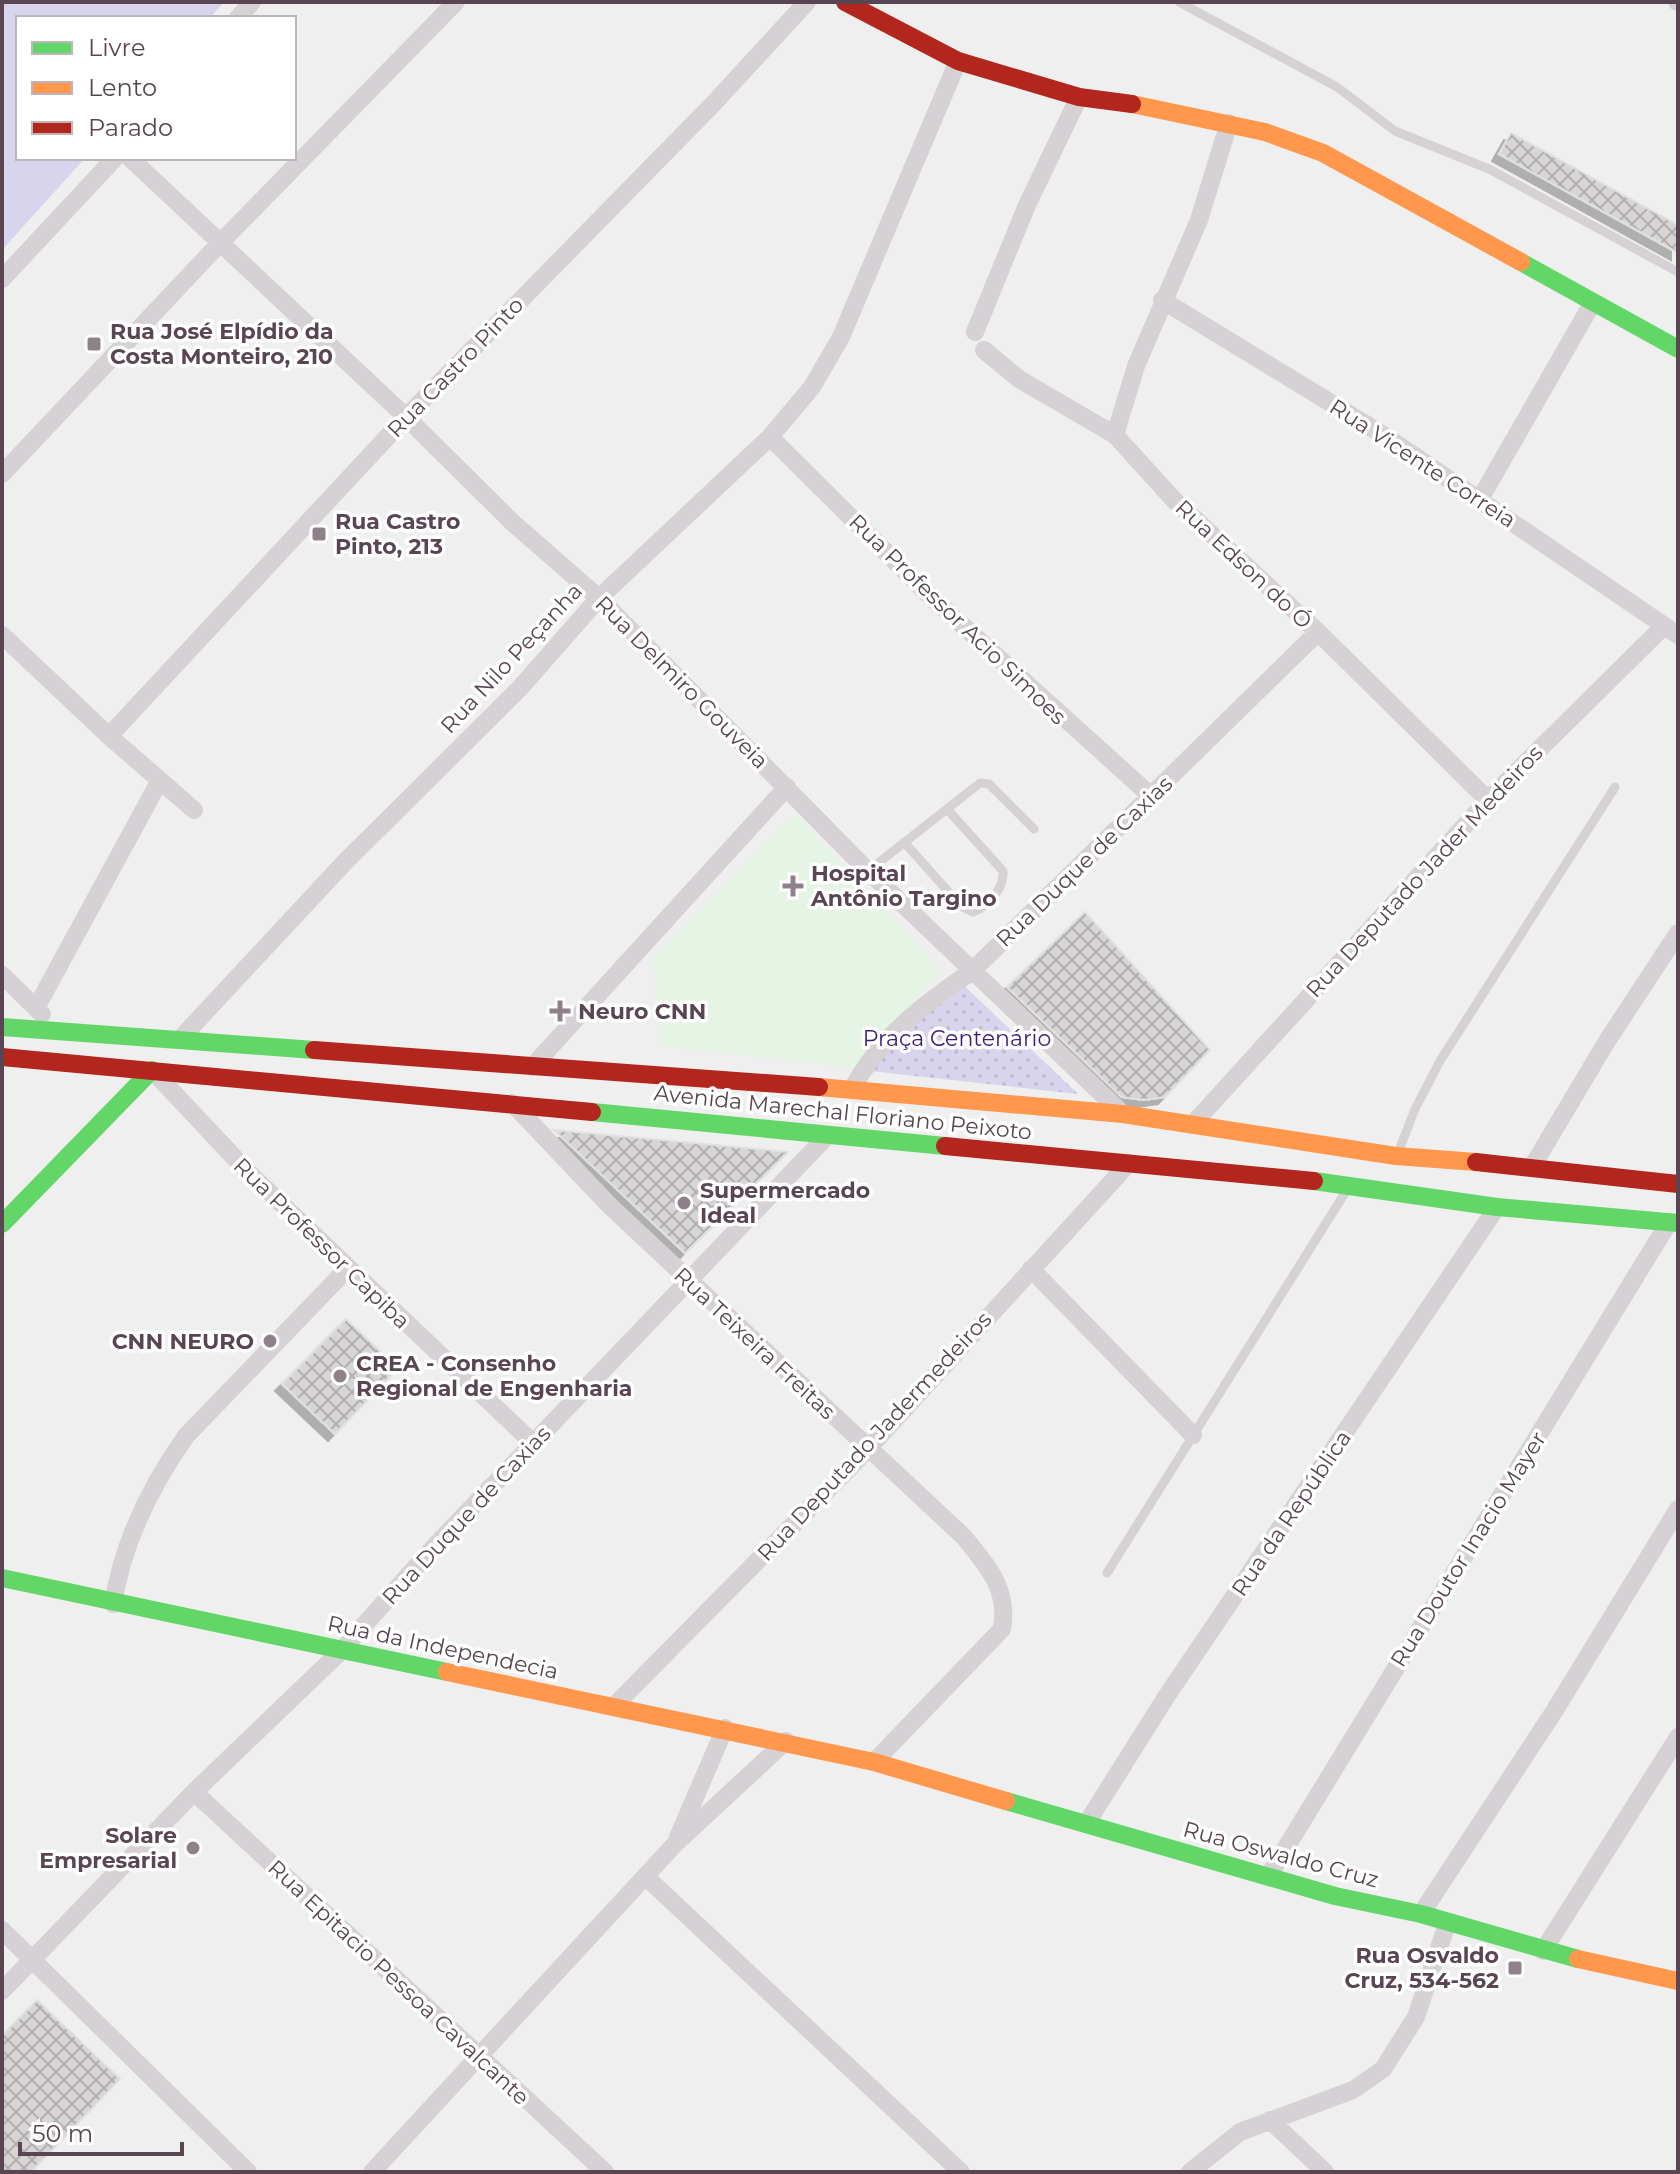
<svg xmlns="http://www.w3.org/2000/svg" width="1680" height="2174" font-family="Montserrat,sans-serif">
  <defs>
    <pattern id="park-dots" width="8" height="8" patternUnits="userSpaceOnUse" patternTransform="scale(2)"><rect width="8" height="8" fill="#d9d4ed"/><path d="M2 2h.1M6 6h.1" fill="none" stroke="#bcb7cd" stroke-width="1.8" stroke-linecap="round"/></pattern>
    <pattern id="building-cross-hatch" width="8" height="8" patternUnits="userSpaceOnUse" patternTransform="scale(2)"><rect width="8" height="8" fill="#d7d5d6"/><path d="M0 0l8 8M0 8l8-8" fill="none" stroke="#b1afb0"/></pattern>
    <filter id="shadow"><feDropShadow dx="-7" dy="7" stdDeviation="0" flood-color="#0004"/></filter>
  </defs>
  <rect width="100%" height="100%" fill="#eeefee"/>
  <path fill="#e6f4e5" d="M 795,813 L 941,970 L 856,1068 L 660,1046 L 653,959 Z"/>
  <path fill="#d9d4ed" d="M 2,2 L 224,2 L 210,18 L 18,18 L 18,158 L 85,158 L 2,250 Z"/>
  <path fill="url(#park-dots)" d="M 954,976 L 1078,1094 L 870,1071 Z"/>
  <path fill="url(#building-cross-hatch)" stroke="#e1e0e0" stroke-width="2" filter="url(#shadow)" d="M 1511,133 L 1678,225 L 1678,253 L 1499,154 Z
    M 1085,912 L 1210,1050 L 1165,1097 L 1144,1100 L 1122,1097 L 1007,987 Z
    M 554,1130 L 788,1152 L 685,1253 Z
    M 346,1319 L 398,1368 L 335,1434 L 282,1384 Z
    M 37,2000 L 120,2079 L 31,2172 L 2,2172 L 2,2036 Z"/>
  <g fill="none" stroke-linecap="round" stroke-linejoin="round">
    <path stroke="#d6d1d4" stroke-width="9" d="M 1179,2 L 1337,87 L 1395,131 L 1489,169 L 1678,272
      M 904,842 L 962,907 L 973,912 C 989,906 1004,889 1003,871 L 947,809
      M 868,871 L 980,783 L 989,784 L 1034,829
      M 1398,1153 L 1415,1109 L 1440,1061 L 1615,787
      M 1107,1573 L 1348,1188"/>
    <path stroke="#d6d1d4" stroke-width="18" d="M 1677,2 L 1678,2
      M 238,18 L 252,2
      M 130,158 L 406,417 L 512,522 L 599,598 L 868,871 L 1123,1114
      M 2,279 L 115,158
      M 1162,300 L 1385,436 L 1678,635
      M 975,332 L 1027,205 L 1079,97
      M 984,350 L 1019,379 L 1115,435 L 1173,499 L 1318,632 L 1488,800
      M 1115,435 L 1136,366 L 1199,220 L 1229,123
      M 770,437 L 930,596 L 1151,796
      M 2,474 L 221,242 L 456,2
      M 1480,499 L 1593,302
      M 2,635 L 109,736 L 194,810
      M 109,736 L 406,417 L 714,103 L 807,2
      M 2,975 L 42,1014
      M 36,1008 L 159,782
      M 181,1038 L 344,863 L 520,688 L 599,598 L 770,437 L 812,387 L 841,337 L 958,61
      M 532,1067 L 787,787
      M 152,1070 L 248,1172 L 533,1443
      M 852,1089 C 881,1036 923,1005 972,971 L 1318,632
      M 512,1103 L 610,1206 L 964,1537 C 988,1567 1009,1589 1002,1629 L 874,1762
      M 1192,1125 L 1488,800 L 1664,626
      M 1532,1167 L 1607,1041 L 1678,933
      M 1031,1269 L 1193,1435
      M 113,1604 C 123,1541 150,1487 186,1436 L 348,1268
      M 615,1705 L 867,1450 L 1129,1163
      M 194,1792 L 605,2172
      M 1088,1821 L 1166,1697 L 1497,1207
      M 678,1837 L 725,1728
      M 646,1877 L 961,2172
      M 1268,1877 L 1669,1222
      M 1421,1914 L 1555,1710 L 1678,1509
      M 2,1930 L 248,2172
      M 1543,1951 L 1678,1737
      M 2,1991 L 194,1792 L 341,1651 L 431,1550 L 826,1137
      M 1270,2120 L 1325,2172
      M 372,2172 L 675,1844 L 786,1741
      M 1190,2172 L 1240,2132 L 1353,2090 L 1383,2069 L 1416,2017 L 1447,1924"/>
    <path stroke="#63d668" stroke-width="18" d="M 1521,262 L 1678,349
      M 2,1027 L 314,1050
      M 592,1112 L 945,1146
      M 1314,1181 L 1497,1207 L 1678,1223
      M 2,1224 L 152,1070
      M 2,1578 L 447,1672
      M 1006,1801 L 1335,1896 L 1421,1914 L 1578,1959"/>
    <path stroke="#ff974d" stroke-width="18" d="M 1132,104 L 1265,132 L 1323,153 L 1521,262
      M 819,1087 L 1123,1114 L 1396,1156 L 1476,1162
      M 447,1672 L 874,1762 L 1006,1801
      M 1578,1959 L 1678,1981"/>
    <path stroke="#b3261e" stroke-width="18" d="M 845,2 L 958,61 L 1079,97 L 1132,104
      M 314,1050 L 819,1087
      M 2,1057 L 592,1112
      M 945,1146 L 1314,1181
      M 1476,1162 L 1678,1184"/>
  </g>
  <g fill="#8e8189" stroke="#fff" stroke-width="3">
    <rect x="86" y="336" width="16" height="16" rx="4"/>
    <rect x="311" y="526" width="16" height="16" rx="4"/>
    <path d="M789 874h8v8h8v8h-8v8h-8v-8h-8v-8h8z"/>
    <path d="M556 999h8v8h8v8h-8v8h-8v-8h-8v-8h8z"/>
    <circle cx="684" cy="1203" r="8"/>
    <circle cx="270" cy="1341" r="8"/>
    <circle cx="340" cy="1376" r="8"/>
    <circle cx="193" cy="1848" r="8"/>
    <rect x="1507" y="1960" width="16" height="16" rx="4"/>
  </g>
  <g text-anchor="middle" stroke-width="7" stroke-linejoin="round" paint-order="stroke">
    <g font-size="22" font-weight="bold" fill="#5a4653" stroke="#fff" text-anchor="start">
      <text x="110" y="339">Rua José Elpídio da<tspan x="110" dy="25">Costa Monteiro, 210</tspan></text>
      <text x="335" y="529">Rua Castro<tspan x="335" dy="25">Pinto, 213</tspan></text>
      <text x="811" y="881">Hospital<tspan x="811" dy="25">Antônio Targino</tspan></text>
      <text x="578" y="1019">Neuro CNN</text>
      <text x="700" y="1198">Supermercado<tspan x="700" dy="25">Ideal</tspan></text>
      <text x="254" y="1349" text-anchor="end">CNN NEURO</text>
      <text x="356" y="1371">CREA - Consenho<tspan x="356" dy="25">Regional de Engenharia</tspan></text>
      <text x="177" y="1843" text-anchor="end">Solare<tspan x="177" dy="25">Empresarial</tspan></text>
      <text x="1499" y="1963" text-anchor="end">Rua Osvaldo<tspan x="1499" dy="25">Cruz, 534-562</tspan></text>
    </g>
    <g font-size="22" fill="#5a4653" stroke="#fff">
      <text transform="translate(455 367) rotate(-46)" y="8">Rua Castro Pinto</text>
      <text transform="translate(1423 463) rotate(33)" y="8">Rua Vicente Correia</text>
      <text transform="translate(1244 564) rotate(43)" y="8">Rua Edson do Ó</text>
      <text transform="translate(958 619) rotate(44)" y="8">Rua Professor Acio Simoes</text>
      <text transform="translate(511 658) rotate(-47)" y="8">Rua Nilo Peçanha</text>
      <text transform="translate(682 682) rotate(45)" y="8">Rua Delmiro Gouveia</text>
      <text transform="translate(1084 861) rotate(-44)" y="8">Rua Duque de Caxias</text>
      <text transform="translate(1424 871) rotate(-47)" y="8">Rua Deputado Jader Medeiros</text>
      <text transform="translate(843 1112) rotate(6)" y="8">Avenida Marechal Floriano Peixoto</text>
      <text transform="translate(322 1243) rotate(44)" y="8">Rua Professor Capiba</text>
      <text transform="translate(755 1343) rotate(43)" y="8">Rua Teixeira Freitas</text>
      <text transform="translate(874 1436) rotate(-47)" y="8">Rua Deputado Jadermedeiros</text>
      <text transform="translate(1291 1513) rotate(-56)" y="8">Rua da República</text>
      <text transform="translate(466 1515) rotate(-47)" y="8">Rua Duque de Caxias</text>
      <text transform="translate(1468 1549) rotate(-58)" y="8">Rua Doutor Inacio Mayer</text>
      <text transform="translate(443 1647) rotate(12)" y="8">Rua da Independecia</text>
      <text transform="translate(1281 1854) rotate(15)" y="8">Rua Oswaldo Cruz</text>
      <text transform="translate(399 1982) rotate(43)" y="8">Rua Epitacio Pessoa Cavalcante</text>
    </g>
    <g font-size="22" fill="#3c1b77" stroke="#fff">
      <text x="957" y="1046">Praça Centenário</text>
    </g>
  </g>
  <rect width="1680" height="2174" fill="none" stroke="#5a4653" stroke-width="8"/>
  <rect x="16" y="16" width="280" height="144" fill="#ffffff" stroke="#bdb5ba" stroke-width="2"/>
  <rect x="32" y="42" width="40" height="12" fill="#63d668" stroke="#bdb5ba" stroke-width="2"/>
  <text x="88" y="56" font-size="24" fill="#5a4653">Livre</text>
  <rect x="32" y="82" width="40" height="12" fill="#ff974d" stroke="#bdb5ba" stroke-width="2"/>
  <text x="88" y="96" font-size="24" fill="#5a4653">Lento</text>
  <rect x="32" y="122" width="40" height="12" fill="#b3261e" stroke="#bdb5ba" stroke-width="2"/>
  <text x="88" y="136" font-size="24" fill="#5a4653">Parado</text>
  <path d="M20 2142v12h162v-12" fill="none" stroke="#5a4653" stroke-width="4"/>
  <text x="32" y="2142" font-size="24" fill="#5a4653" stroke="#ffffff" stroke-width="6" paint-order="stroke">50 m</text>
</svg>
